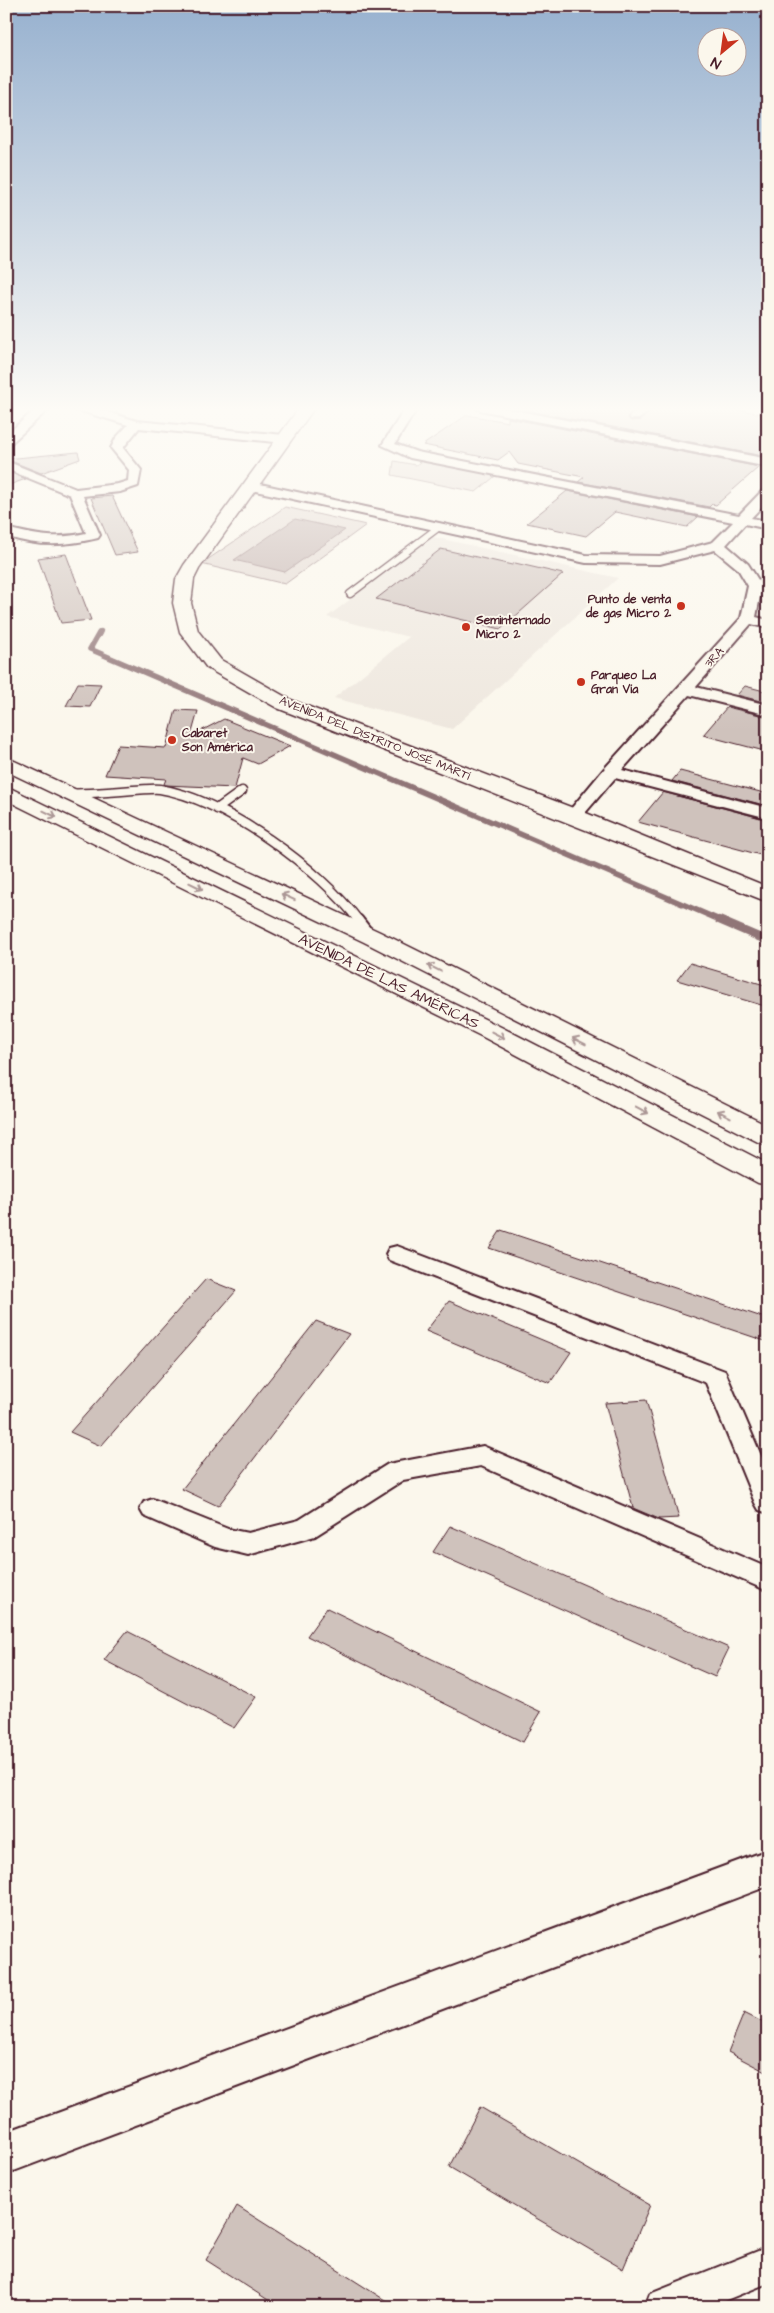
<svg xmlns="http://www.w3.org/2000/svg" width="774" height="2313" font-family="'Architects Daughter',sans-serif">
  <rect width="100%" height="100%" fill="#fbf7ec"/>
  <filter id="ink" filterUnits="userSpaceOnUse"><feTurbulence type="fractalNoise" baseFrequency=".02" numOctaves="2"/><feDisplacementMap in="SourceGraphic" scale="10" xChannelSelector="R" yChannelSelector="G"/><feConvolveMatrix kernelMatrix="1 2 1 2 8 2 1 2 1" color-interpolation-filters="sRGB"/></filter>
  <g filter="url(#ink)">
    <path fill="#eee7de" d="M 433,537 L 618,578 L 452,729 L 334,698 L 409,637 L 327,617 Z"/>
    <path fill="#e2d7d0" stroke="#967b7e" d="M 426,458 L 499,473 L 476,492 L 392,475 L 394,461 L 416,465 Z
      M 285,507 L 366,525 L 285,584 L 201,564 Z"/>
    <path fill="#bfadaa" stroke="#907477" d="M 295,519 L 345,530 L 285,572 L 234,560 Z"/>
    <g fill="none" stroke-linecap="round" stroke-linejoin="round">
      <path stroke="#907477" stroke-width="4.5" d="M 99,635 L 101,631"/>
      <path stroke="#907477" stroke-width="5.5" d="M 99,633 L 90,649 L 722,921"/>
      <path stroke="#907477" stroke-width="8" d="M 719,920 L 768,941"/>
    </g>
    <path fill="#cfc2bc" stroke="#4a1f2b" d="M 509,407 L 638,407 L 628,416 L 631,421 L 640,420 L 656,407 L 723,407 L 768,415 L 768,457 Z
      M 467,415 L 508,422 L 508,418 L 759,467 L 716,505 L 712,504 L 709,507 L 578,482 L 584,477 L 518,464 L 509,452 L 498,460 L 423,445 Z
      M 78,452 L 80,459 L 41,473 L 6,459 Z
      M 6,471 L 26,479 L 6,486 Z
      M 567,491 L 698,517 L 687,527 L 615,512 L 586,536 L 527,523 Z
      M 112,496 L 138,552 L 115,555 L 91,498 Z
      M 441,549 L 512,565 L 515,563 L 563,574 L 501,629 L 376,599 Z
      M 66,554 L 91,620 L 61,623 L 38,558 Z
      M 78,683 L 101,684 L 90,707 L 66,706 Z
      M 745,686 L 768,692 L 768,703 L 737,695 Z
      M 727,707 L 768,717 L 768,752 L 703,735 Z
      M 176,710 L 198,711 L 191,736 L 224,719 L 290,746 L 258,764 L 243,758 L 235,788 L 165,785 L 164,784 L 166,779 L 105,775 L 118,745 L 166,748 Z
      M 680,771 L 768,794 L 768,806 L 672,781 Z
      M 663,792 L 768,820 L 768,857 L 638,822 Z
      M 690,963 L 768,986 L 768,1007 L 677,980 Z
      M 501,1230 L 768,1319 L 768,1342 L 489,1248 Z
      M 206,1279 L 236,1291 L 101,1446 L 70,1432 Z
      M 449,1301 L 571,1352 L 550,1383 L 426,1331 Z
      M 316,1321 L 349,1334 L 218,1506 L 182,1489 Z
      M 646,1400 L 679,1518 L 659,1519 L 633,1508 L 605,1403 Z
      M 450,1526 L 729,1648 L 715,1677 L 433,1552 Z
      M 327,1608 L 541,1712 L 523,1742 L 307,1636 Z
      M 127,1631 L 256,1697 L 234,1728 L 104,1660 Z
      M 744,2013 L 768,2025 L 768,2073 L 728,2052 Z
      M 480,2107 L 650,2205 L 623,2269 L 449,2167 Z
      M 237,2206 L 396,2307 L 279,2307 L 206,2260 Z"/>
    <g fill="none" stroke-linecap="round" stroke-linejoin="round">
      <g stroke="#4a1f2b" stroke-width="9">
        <path id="service-far2" d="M 350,594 L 439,527"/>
      </g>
      <g stroke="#4a1f2b" stroke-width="11">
        <path id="service-far1" d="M 69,794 C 90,793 112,792 133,790 C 142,790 152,788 160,789 C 226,800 320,869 359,921
          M 217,809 L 242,791"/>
      </g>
      <g stroke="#4a1f2b" stroke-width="13">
        <path id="service" d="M 358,920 L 369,934"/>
      </g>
      <g stroke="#4a1f2b" stroke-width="4">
        <path id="minor" d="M 38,407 L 51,407 L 10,444 L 6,444 L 6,435 Z
          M 72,407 L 91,407 L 137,421 L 284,435 L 290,439 L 284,443 L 139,428 L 123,448 L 141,470 L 138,486 L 120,492 L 83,496 L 100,535 L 98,538 C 65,546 38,547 6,536 L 6,528 C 34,535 57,540 86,533 L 70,495 L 6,469 L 6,461 L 76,489 L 118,484 L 128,481 L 129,470 L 111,448 L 116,438 L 128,425 L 74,409 Z
          M 406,407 L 418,407 L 395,444 L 417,452 L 739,515 L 764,489 L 768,488 L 768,500 L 751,518 L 768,521 L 768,529 L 745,524 L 726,545 L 748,564 L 762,586 L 756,617 L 768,620 L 768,628 L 751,624 L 696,687 L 768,705 L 768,715 L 689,695 L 622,770 L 768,808 L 768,818 L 615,778 L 579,820 L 567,820 L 565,816 L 604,769 L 741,618 L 748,586 L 738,569 L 715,550 L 660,564 L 586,563 L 251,490 L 245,486 L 251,482 L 586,555 L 660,556 L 713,542 L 733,522 L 410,458 L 382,445 Z
          M 474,407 L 498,407 L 768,459 L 768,467 L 480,410 Z
          M 641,407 L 654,407 L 639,419 L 631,419 L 629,417 Z
          M 397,1246 L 725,1371 L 768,1472 L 768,1513 L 759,1510 L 755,1503 L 706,1383 L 389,1260 L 386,1254 L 389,1248 Z
          M 483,1446 L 768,1568 L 768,1591 L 481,1466 L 403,1480 L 315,1536 L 248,1555 L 215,1547 L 144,1516 L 140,1509 L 144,1502 L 153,1499 L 228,1529 L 248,1533 L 299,1520 L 388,1464 Z
          M 768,2247 L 768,2283 L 709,2307 L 645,2307 L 650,2294 Z"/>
      </g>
      <g stroke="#4a1f2b" stroke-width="4">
        <path id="tertiary" d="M 768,1850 L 768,1886 L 6,2174 L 6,2132 Z"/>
      </g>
      <g stroke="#4a1f2b" stroke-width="3">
        <path id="secondary" d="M 300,407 L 315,407 L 199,569 L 194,579 L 191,603 L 198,631 L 221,660 L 291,700 L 581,811 L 768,887 L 768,902 L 277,708 L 207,668 L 180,632 L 173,603 L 176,579 L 184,565 Z"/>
      </g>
      <g stroke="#4a1f2b" stroke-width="3">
        <path id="primary" d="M 6,757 L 380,932 L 768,1125 L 768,1145 L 758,1142 L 364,942 L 6,771 Z
          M 6,786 L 501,1027 L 768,1164 L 768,1185 L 758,1183 L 483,1037 L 6,800 Z"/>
      </g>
      <use href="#service-far2" stroke="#fbf7ec" stroke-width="6"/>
      <use href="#service-far1" stroke="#fbf7ec" stroke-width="8"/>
      <use href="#service" stroke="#fbf7ec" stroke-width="9"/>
      <use href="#minor" fill="#fbf7ec" fill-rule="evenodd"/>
      <use href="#tertiary" fill="#fbf7ec" fill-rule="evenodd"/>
      <use href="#secondary" fill="#fbf7ec" fill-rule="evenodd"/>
      <use href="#primary" fill="#fbf7ec" fill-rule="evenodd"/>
    </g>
    <defs><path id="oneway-shaft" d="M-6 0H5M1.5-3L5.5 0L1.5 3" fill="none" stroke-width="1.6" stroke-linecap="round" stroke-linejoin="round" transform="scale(1.25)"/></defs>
    <g stroke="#ab9695">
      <use href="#oneway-shaft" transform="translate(50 814) rotate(26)"/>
      <use href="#oneway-shaft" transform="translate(196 886) rotate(26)"/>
      <use href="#oneway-shaft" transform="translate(288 897) rotate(-155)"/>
      <use href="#oneway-shaft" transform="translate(434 968) rotate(-153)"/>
      <use href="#oneway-shaft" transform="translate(498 1035) rotate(27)"/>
      <use href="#oneway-shaft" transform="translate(579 1041) rotate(-153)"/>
      <use href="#oneway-shaft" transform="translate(642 1110) rotate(28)"/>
      <use href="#oneway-shaft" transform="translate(724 1114) rotate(-153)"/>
    </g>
  </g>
  <linearGradient id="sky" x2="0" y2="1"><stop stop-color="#97b1cf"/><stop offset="0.56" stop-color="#fdfbf6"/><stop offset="1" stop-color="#fdfbf6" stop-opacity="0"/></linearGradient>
  <rect width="774" height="731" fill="url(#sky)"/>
  <g fill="#c8321e" stroke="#fbf7ec" stroke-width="2">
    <circle cx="681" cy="606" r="5"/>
    <circle cx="466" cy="627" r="5"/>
    <circle cx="581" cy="682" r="5"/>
    <circle cx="172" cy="740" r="5"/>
  </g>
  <g text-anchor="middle" stroke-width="4" stroke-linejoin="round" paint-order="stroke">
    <g font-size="12" font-weight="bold" fill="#4a1f2b" stroke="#fbf7ec" text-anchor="start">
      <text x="671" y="603" text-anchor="end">Punto de venta<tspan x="671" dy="14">de gas Micro 2</tspan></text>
      <text x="476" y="624">Seminternado<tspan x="476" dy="14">Micro 2</tspan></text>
      <text x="591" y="679">Parqueo La<tspan x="591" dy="14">Gran Vía</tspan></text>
      <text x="182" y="737">Cabaret<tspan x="182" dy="14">Son América</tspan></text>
    </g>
    <g font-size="12" fill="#4a1f2b" stroke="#fbf7ec">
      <text transform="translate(714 657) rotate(-48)" y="4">3RA</text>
      <text transform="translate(375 738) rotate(22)" y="4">AVENIDA DEL DISTRITO JOSÉ MARTÍ</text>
    </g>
    <g font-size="15" fill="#4a1f2b" stroke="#fbf7ec">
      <text transform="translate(389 981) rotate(26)" y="5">AVENIDA DE LAS AMÉRICAS</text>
    </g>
  </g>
  <rect width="774" height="2313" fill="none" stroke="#fbf7ec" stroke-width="25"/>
  <rect x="12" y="12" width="749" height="2288" fill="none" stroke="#4a1f2b" stroke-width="2" filter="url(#ink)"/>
  <g transform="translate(722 52) rotate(209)"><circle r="24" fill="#fbf7ec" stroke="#b4a19f"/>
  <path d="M0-4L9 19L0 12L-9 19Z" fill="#c8321e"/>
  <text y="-8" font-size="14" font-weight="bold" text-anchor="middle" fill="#4a1f2b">N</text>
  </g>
</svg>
